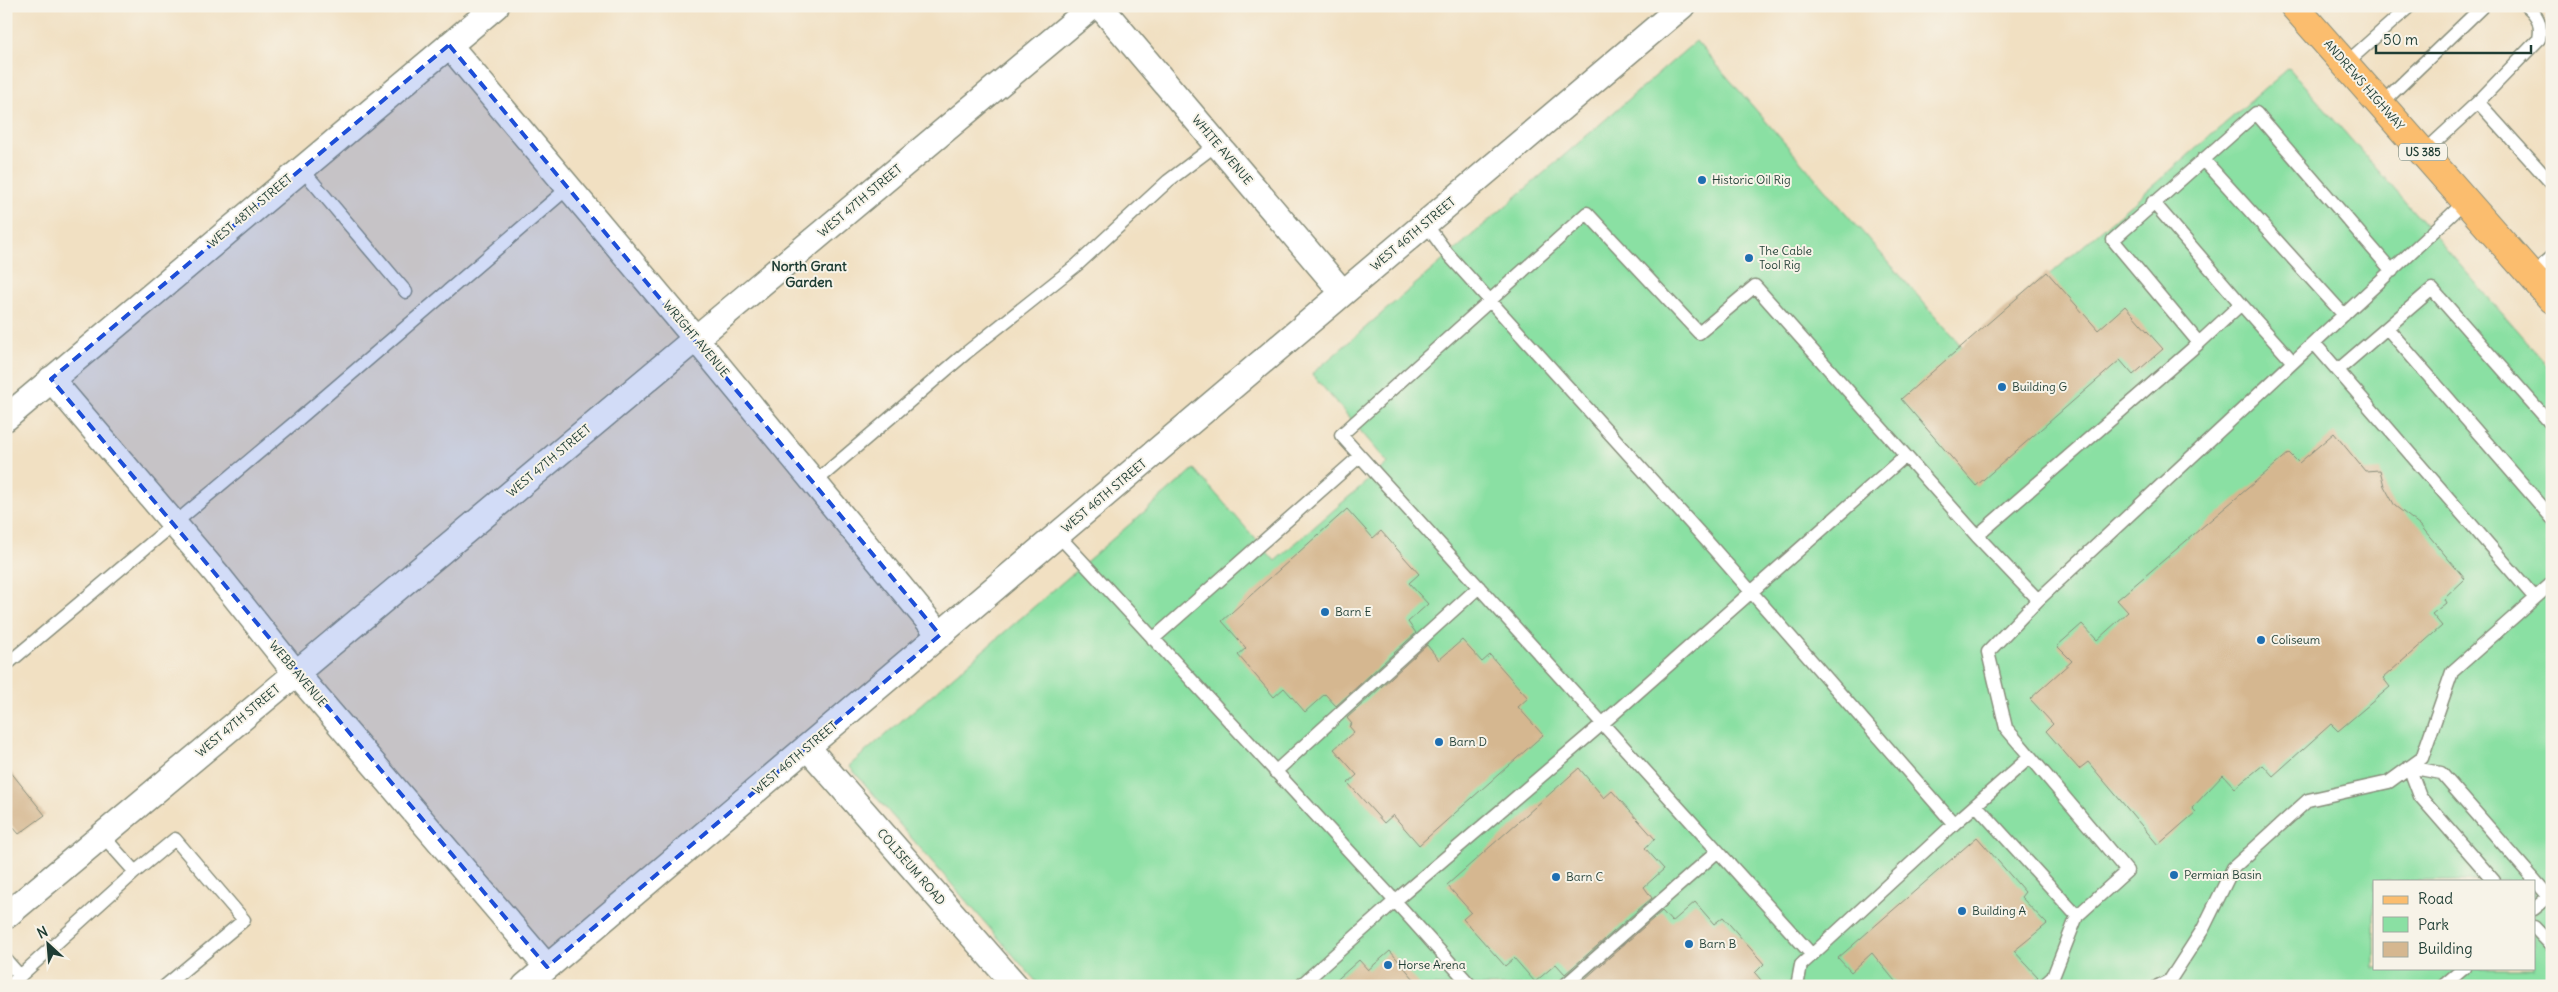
<svg xmlns="http://www.w3.org/2000/svg" width="2558" height="992" font-family="Delius,sans-serif">
  <rect width="100%" height="100%" fill="#f7f3e8"/>
  <filter id="ink" filterUnits="userSpaceOnUse"><feTurbulence type="fractalNoise" baseFrequency=".02" numOctaves="2"/><feDisplacementMap in="SourceGraphic" scale="10" xChannelSelector="R" yChannelSelector="G"/><feConvolveMatrix kernelMatrix="1 2 1 2 8 2 1 2 1" color-interpolation-filters="sRGB"/></filter>
  <filter id="wash" filterUnits="userSpaceOnUse"><feTurbulence type="fractalNoise" baseFrequency=".0096" numOctaves="4" result="noise"/><feDisplacementMap in="SourceGraphic" scale="20" xChannelSelector="R" yChannelSelector="G"/><feGaussianBlur stdDeviation="1.12" result="paint"/><feColorMatrix in="noise" values="0 0 0 0 0 0 0 0 0 0 0 0 0 0 0 0 0 1.4 0 .05"/><feComposite in="paint" operator="in"/></filter>
  <g filter="url(#wash)">
    <rect width="100%" height="100%" fill="#f1e0c2"/>
    <path fill="#8ae0a3" stroke="#548e6c" fill-rule="evenodd" d="M 1696,41 L 1964,349 L 2289,68 L 2552,371 L 2552,986 L 1040,986 L 849,766 L 1194,469 L 1275,561 L 1388,463 L 1312,374 ZM 2374,881 L 2534,881 L 2534,968 L 2374,968 Z"/>
    <g id="blocks">
      <path fill="#d5b790" d="M 2047,272 L 2098,330 L 2125,306 L 2163,349 L 2133,375 L 2120,360 L 1976,486 L 1901,399 Z
        M 2334,433 L 2365,471 L 2380,470 L 2384,486 L 2395,506 L 2420,525 L 2465,579 L 2444,599 L 2446,603 L 2432,614 L 2442,626 L 2383,678 L 2390,687 L 2338,731 L 2331,724 L 2273,776 L 2263,765 L 2235,788 L 2223,775 L 2192,808 L 2196,812 L 2158,845 L 2088,762 L 2079,769 L 2071,760 L 2046,731 L 2053,724 L 2030,699 L 2072,661 L 2057,646 L 2082,624 L 2097,640 L 2128,612 L 2117,600 L 2289,453 L 2299,463 Z
        M 1347,509 L 1373,538 L 1381,531 L 1419,574 L 1409,583 L 1428,604 L 1408,622 L 1416,633 L 1336,706 L 1325,694 L 1305,712 L 1284,688 L 1274,697 L 1238,655 L 1246,648 L 1222,621 Z
        M 1462,640 L 1482,662 L 1490,655 L 1528,698 L 1518,707 L 1543,735 L 1419,845 L 1393,815 L 1384,823 L 1348,783 L 1357,775 L 1334,749 L 1354,732 L 1349,726 L 1352,724 L 1347,718 L 1427,645 L 1439,660 Z
        M 6,766 L 45,815 L 19,834 L 6,819 Z
        M 1579,768 L 1604,798 L 1612,791 L 1655,839 L 1645,848 L 1664,869 L 1644,887 L 1652,898 L 1565,974 L 1556,964 L 1535,982 L 1514,958 L 1505,966 L 1463,919 L 1471,912 L 1447,885 Z
        M 1977,837 L 2025,892 L 2021,897 L 2047,924 L 2014,951 L 2038,977 L 2028,986 L 1899,986 L 1872,953 L 1851,972 L 1838,958 Z
        M 1695,902 L 1714,924 L 1723,917 L 1764,964 L 1755,973 L 1766,986 L 1577,986 L 1662,911 L 1672,922 Z
        M 1390,951 L 1420,986 L 1330,986 L 1359,960 L 1368,970 Z"/>
    </g>
  </g>
  <g filter="url(#ink)">
    <use href="#blocks" fill-opacity="0" stroke="#888e7b" stroke-width="1"/>
    <g fill="none" stroke-linecap="round" stroke-linejoin="round">
      <g stroke="#888e7b" stroke-width="15">
        <path id="service" d="M 2345,64 L 2410,6
          M 2478,102 L 2539,39 C 2542,24 2538,16 2527,6
          M 2381,104 L 2483,6
          M 2423,153 L 2478,102 L 2552,184
          M 2203,159 L 2344,315
          M 301,168 L 406,292
          M 2153,202 L 2241,304 L 2199,343 L 2113,240 L 2256,113 L 2392,271
          M 1425,223 L 1447,253 L 1705,539 L 1954,824 L 2030,757
          M 2531,275 L 2552,257
          M 2241,304 L 2293,362
          M 2387,328 L 2552,518
          M 2314,343 L 2535,598
          M 2338,370 L 2432,289 L 2552,425
          M 814,483 L 966,353 L 1078,264 L 1168,181 L 1217,144
          M 1058,535 L 1395,901 L 1300,986
          M 2038,600 L 1977,536 L 2199,343
          M 1153,639 L 1360,456
          M 6,665 L 300,418 L 569,187
          M 1275,772 L 1479,587
          M 1976,805 L 2077,916 L 2127,871 L 2006,728 L 1988,652 L 2038,600 L 2466,201
          M 103,836 L 135,872
          M 2494,881 L 2420,796 L 2409,767 L 2441,773 L 2552,900
          M 2534,909 L 2552,894
          M 2534,927 L 2552,946
          M 1812,955 L 1341,435 L 1587,213 L 1699,333 L 1755,286 L 1977,536
          M 6,960 L 20,976
          M 9,986 L 135,872 L 175,839 L 244,920 L 165,986
          M 1471,986 L 1395,901 L 1602,724 L 1905,456
          M 1564,986 L 1718,851
          M 1797,986 L 1801,965 L 1954,824
          M 2043,986 L 2053,977 L 2077,916
          M 2158,986 L 2170,980 L 2203,929 L 2233,868 L 2308,800 L 2389,782 L 2422,758 L 2452,672 L 2552,583
          M 2443,986 L 2464,968"/>
      </g>
      <g stroke="#888e7b" stroke-width="28">
        <path id="minor" d="M 1100,6 L 1343,293
          M 449,45 L 696,339 L 940,635
          M 51,379 L 216,573 L 295,672 L 547,967
          M 6,418 L 496,6
          M 807,747 L 1016,986
          M 6,916 L 1093,6
          M 525,986 L 1682,6"/>
      </g>
      <g stroke="#888e7b" stroke-width="30">
        <path id="primary" d="M 2294,6 L 2552,299"/>
      </g>
      <use href="#service" stroke="#fff" stroke-width="12"/>
      <use href="#minor" stroke="#fff" stroke-width="25"/>
      <use href="#primary" stroke="#fbbd6e" stroke-width="28"/>
    </g>
  </g>
  <path fill="#1d4ed8" fill-opacity="0.2" stroke="#1d4ed8" stroke-width="4" stroke-dasharray="10 6" stroke-linejoin="round" d="M 449,45 L 940,635 L 547,967 L 51,379 Z"/>
  <g fill="#1f6fb2" stroke="#f7f3e8" stroke-width="2">
    <circle cx="1702" cy="180" r="5"/>
    <circle cx="1749" cy="258" r="5"/>
    <circle cx="2002" cy="387" r="5"/>
    <circle cx="1325" cy="612" r="5"/>
    <circle cx="2261" cy="640" r="5"/>
    <circle cx="1439" cy="742" r="5"/>
    <circle cx="2174" cy="875" r="5"/>
    <circle cx="1556" cy="877" r="5"/>
    <circle cx="1962" cy="911" r="5"/>
    <circle cx="1689" cy="944" r="5"/>
    <circle cx="1388" cy="965" r="5"/>
  </g>
  <g text-anchor="middle" stroke-width="4" stroke-linejoin="round" paint-order="stroke">
    <rect fill="#f7f3e8" stroke="#60746a" stroke-width="1" x="2399" y="143.5" width="48" height="17" rx="4"/>
    <g font-size="11" font-weight="bold" fill="#1f3d34">
      <text x="2423" y="156">US 385</text>
    </g>
    <g font-size="12" fill="#1f3d34" stroke="#f7f3e8">
      <text transform="translate(2364 85) rotate(49)" y="4">ANDREWS HIGHWAY</text>
      <text transform="translate(1222 150) rotate(50)" y="4">WHITE AVENUE</text>
      <text transform="translate(860 201) rotate(-40)" y="4">WEST 47TH STREET</text>
      <text transform="translate(250 211) rotate(-40)" y="4">WEST 48TH STREET</text>
      <text transform="translate(1413 234) rotate(-40)" y="4">WEST 46TH STREET</text>
      <text transform="translate(696 339) rotate(50)" y="4">WRIGHT AVENUE</text>
      <text transform="translate(549 461) rotate(-40)" y="4">WEST 47TH STREET</text>
      <text transform="translate(1104 496) rotate(-40)" y="4">WEST 46TH STREET</text>
      <text transform="translate(298 674) rotate(50)" y="4">WEBB AVENUE</text>
      <text transform="translate(238 721) rotate(-40)" y="4">WEST 47TH STREET</text>
      <text transform="translate(795 758) rotate(-40)" y="4">WEST 46TH STREET</text>
      <text transform="translate(911 867) rotate(49)" y="4">COLISEUM ROAD</text>
    </g>
    <g font-size="12" fill="#1f3d34" stroke="#f7f3e8" text-anchor="start">
      <text x="1712" y="184">Historic Oil Rig</text>
      <text x="1759" y="255">The Cable<tspan x="1759" dy="14">Tool Rig</tspan></text>
      <text x="2012" y="391">Building G</text>
      <text x="1335" y="616">Barn E</text>
      <text x="2271" y="644">Coliseum</text>
      <text x="1449" y="746">Barn D</text>
      <text x="2184" y="879">Permian Basin</text>
      <text x="1566" y="881">Barn C</text>
      <text x="1972" y="915">Building A</text>
      <text x="1699" y="948">Barn B</text>
      <text x="1398" y="969">Horse Arena</text>
    </g>
    <g font-size="14" font-weight="bold" fill="#1f3d34" stroke="#f7f3e8">
      <text x="809" y="271">North Grant<tspan x="809" dy="16">Garden</tspan></text>
    </g>
  </g>
  <rect width="2558" height="992" fill="none" stroke="#f7f3e8" stroke-width="25"/>
  <rect x="2373" y="880" width="162" height="90" fill="#f7f3e8" stroke="#a1aaa0"/>
  <rect x="2383" y="896" width="25" height="8" fill="#fbbd6e" stroke="#a1aaa0"/>
  <text x="2418" y="904" font-size="15" fill="#1f3d34">Road</text>
  <rect x="2383" y="917" width="25" height="15" fill="#8ae0a3" stroke="#a1aaa0"/>
  <text x="2418" y="930" font-size="15" fill="#1f3d34">Park</text>
  <rect x="2383" y="942" width="25" height="15" fill="#d5b790" stroke="#a1aaa0"/>
  <text x="2418" y="954" font-size="15" fill="#1f3d34">Building</text>
  <g transform="translate(48 944) rotate(334)" stroke="#f7f3e8" stroke-width="4" paint-order="stroke">
  <path d="M0-4L9 19L0 12L-9 19Z" fill="#1f3d34"/>
  <text y="-8" font-size="14" font-weight="bold" text-anchor="middle" fill="#1f3d34">N</text>
  </g>
  <path d="M2376 45v8h155v-8" fill="none" stroke="#1f3d34" stroke-width="2.5"/>
  <text x="2383" y="45" font-size="15" fill="#1f3d34" stroke="#f7f3e8" stroke-width="4" paint-order="stroke">50 m</text>
</svg>
